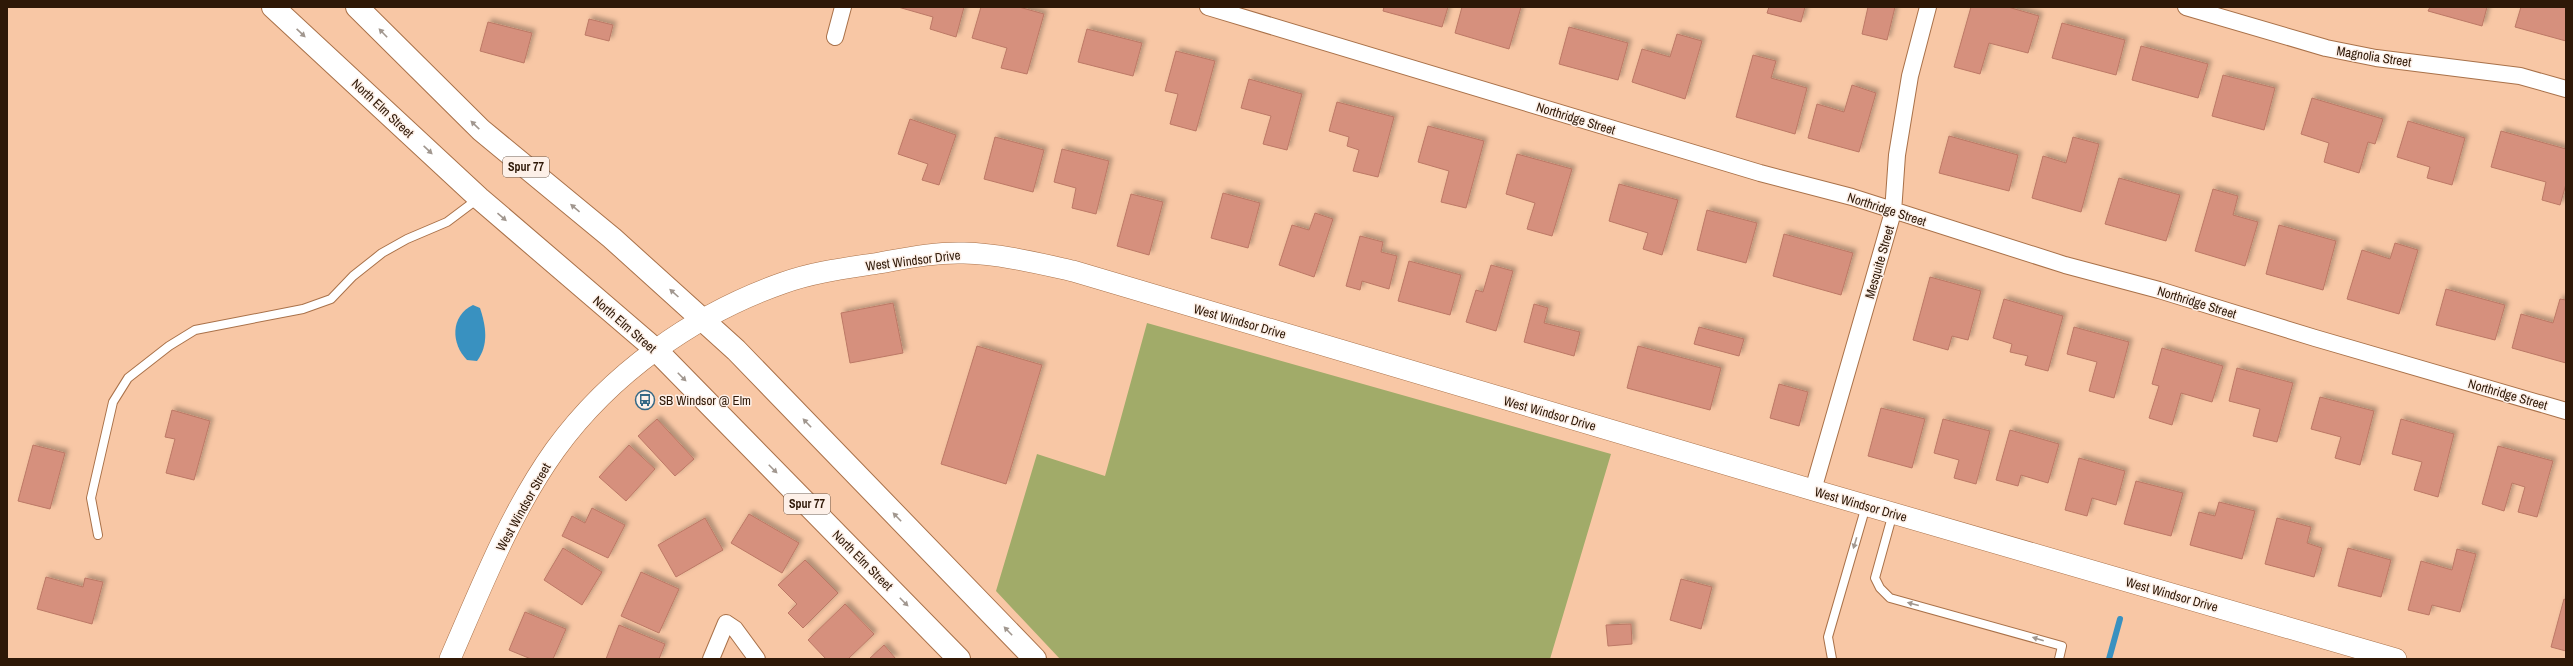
<svg xmlns="http://www.w3.org/2000/svg" width="2573" height="666" font-family="'Archivo Narrow',sans-serif">
  <defs>
    <filter id="shadow"><feDropShadow dx="3.5" dy="-3.5" stdDeviation="2" flood-color="#0004"/></filter>
  </defs>
  <rect width="100%" height="100%" fill="#f8c7a5"/>
  <path fill="#a1ab69" d="M 1147,323 L 1611,454 L 1550,659 L 1060,659 L 996,591 L 1037,454 L 1105,476 Z"/>
  <path fill="#3991c0" d="M 473,305 L 480,308 C 486,326 489,345 477,361 L 467,360 C 451,344 450,316 473,305 Z"/>
  <g fill="none" stroke-linecap="round" stroke-linejoin="round">
    <path stroke="#3991c0" stroke-width="6" d="M 2109,659 L 2120,619"/>
  </g>
  <path fill="#d6907d" stroke="#bc7865" filter="url(#shadow)" d="M 898,7 L 964,7 L 956,37 L 930,29 L 933,17 Z
    M 981,7 L 1019,7 L 1044,14 L 1027,74 L 1001,68 L 1007,48 L 972,38 Z
    M 1384,7 L 1448,7 L 1442,27 L 1383,11 Z
    M 1462,7 L 1521,7 L 1509,49 L 1455,33 Z
    M 1769,7 L 1805,7 L 1801,22 L 1767,13 Z
    M 1868,7 L 1895,7 L 1887,40 L 1862,34 Z
    M 1971,7 L 2008,7 L 2039,16 L 2028,53 L 1989,43 L 1980,74 L 1954,67 Z
    M 2430,7 L 2487,7 L 2482,26 L 2428,11 Z
    M 2521,7 L 2566,7 L 2566,41 L 2515,27 Z
    M 589,19 L 613,25 L 609,41 L 585,35 Z
    M 488,22 L 532,33 L 524,63 L 480,51 Z
    M 2062,23 L 2125,40 L 2116,75 L 2052,58 Z
    M 1569,27 L 1628,43 L 1618,80 L 1559,64 Z
    M 1087,29 L 1142,43 L 1133,76 L 1078,62 Z
    M 1677,34 L 1702,41 L 1685,99 L 1632,82 L 1642,49 L 1670,57 Z
    M 2141,46 L 2208,64 L 2198,98 L 2132,80 Z
    M 1176,51 L 1215,61 L 1196,131 L 1170,124 L 1178,94 L 1165,91 Z
    M 1753,55 L 1776,61 L 1771,78 L 1807,88 L 1795,134 L 1736,117 Z
    M 2223,75 L 2275,88 L 2264,130 L 2212,116 Z
    M 1249,79 L 1302,94 L 1287,150 L 1263,144 L 1271,116 L 1241,108 Z
    M 1852,85 L 1876,93 L 1859,152 L 1808,138 L 1817,104 L 1844,112 Z
    M 2312,98 L 2383,119 L 2375,144 L 2368,142 L 2359,173 L 2324,162 L 2329,143 L 2301,134 Z
    M 1337,102 L 1394,117 L 1378,177 L 1353,171 L 1359,150 L 1347,146 L 1349,137 L 1329,131 Z
    M 910,119 L 956,135 L 939,185 L 922,180 L 928,164 L 898,154 Z
    M 2408,121 L 2465,138 L 2452,185 L 2427,178 L 2430,167 L 2397,157 Z
    M 1428,126 L 1484,141 L 1466,208 L 1441,202 L 1449,171 L 1418,162 Z
    M 2501,131 L 2566,149 L 2566,184 L 2560,205 L 2542,200 L 2546,182 L 2491,167 Z
    M 1949,136 L 2018,155 L 2009,191 L 1939,173 Z
    M 995,137 L 1044,150 L 1033,192 L 984,179 Z
    M 2073,137 L 2099,144 L 2081,212 L 2032,198 L 2043,156 L 2066,163 Z
    M 1062,149 L 1109,161 L 1096,214 L 1072,208 L 1076,188 L 1054,182 Z
    M 1517,154 L 1572,169 L 1552,236 L 1527,229 L 1535,203 L 1506,194 Z
    M 2119,178 L 2180,195 L 2166,241 L 2105,224 Z
    M 1619,184 L 1678,200 L 1662,255 L 1643,249 L 1648,233 L 1609,221 Z
    M 2213,189 L 2238,196 L 2233,215 L 2258,222 L 2245,266 L 2195,251 Z
    M 1223,193 L 1260,203 L 1248,248 L 1211,238 Z
    M 1131,194 L 1163,202 L 1149,255 L 1117,246 Z
    M 1707,210 L 1757,223 L 1746,263 L 1697,250 Z
    M 1315,213 L 1333,219 L 1314,277 L 1279,265 L 1292,225 L 1309,230 Z
    M 2279,225 L 2336,241 L 2323,290 L 2266,274 Z
    M 1784,234 L 1853,253 L 1841,295 L 1773,276 Z
    M 1360,236 L 1383,242 L 1381,252 L 1397,256 L 1389,289 L 1362,281 L 1360,290 L 1346,286 Z
    M 2395,243 L 2418,250 L 2399,314 L 2347,299 L 2362,250 L 2390,259 Z
    M 1409,261 L 1461,275 L 1450,315 L 1398,301 Z
    M 1491,265 L 1513,271 L 1496,331 L 1466,322 L 1476,290 L 1483,292 Z
    M 1930,277 L 1981,291 L 1968,340 L 1952,336 L 1948,350 L 1913,340 Z
    M 2446,289 L 2505,305 L 2495,340 L 2436,325 Z
    M 2004,299 L 2063,316 L 2048,371 L 2025,365 L 2028,356 L 2010,352 L 2012,344 L 1993,338 Z
    M 2560,299 L 2566,300 L 2566,363 L 2512,348 L 2521,314 L 2553,323 Z
    M 893,303 L 903,353 L 850,363 L 841,313 Z
    M 1534,304 L 1548,308 L 1544,323 L 1580,332 L 1574,356 L 1524,342 Z
    M 1699,327 L 1744,339 L 1739,356 L 1694,344 Z
    M 2074,327 L 2129,342 L 2114,398 L 2089,391 L 2097,362 L 2067,354 Z
    M 977,346 L 1042,365 L 1006,484 L 941,464 Z
    M 1638,346 L 1721,368 L 1710,410 L 1627,388 Z
    M 2162,348 L 2223,366 L 2212,402 L 2181,393 L 2172,425 L 2149,418 L 2159,386 L 2152,384 Z
    M 2237,368 L 2293,383 L 2277,442 L 2253,436 L 2260,409 L 2229,401 Z
    M 1779,384 L 1808,392 L 1799,426 L 1770,418 Z
    M 2320,397 L 2374,411 L 2360,465 L 2335,458 L 2341,437 L 2311,429 Z
    M 1881,408 L 1925,419 L 1912,468 L 1868,456 Z
    M 172,410 L 210,421 L 194,480 L 166,473 L 175,439 L 165,437 Z
    M 657,419 L 694,459 L 675,476 L 638,436 Z
    M 1943,419 L 1990,431 L 1976,484 L 1954,478 L 1959,460 L 1934,453 Z
    M 2401,419 L 2454,434 L 2438,497 L 2414,490 L 2422,462 L 2392,454 Z
    M 2010,430 L 2059,444 L 2048,483 L 2021,475 L 2018,486 L 1996,480 Z
    M 33,445 L 65,453 L 50,509 L 18,501 Z
    M 629,445 L 655,469 L 626,501 L 599,477 Z
    M 2498,446 L 2553,461 L 2537,517 L 2518,512 L 2525,487 L 2512,483 L 2504,511 L 2482,504 Z
    M 2079,458 L 2125,471 L 2116,505 L 2092,498 L 2087,516 L 2065,510 Z
    M 2136,481 L 2183,493 L 2171,536 L 2124,524 Z
    M 2219,502 L 2255,511 L 2242,559 L 2190,545 L 2199,512 L 2215,516 Z
    M 592,508 L 625,525 L 608,558 L 562,536 L 572,516 L 585,523 Z
    M 749,514 L 799,543 L 782,573 L 731,543 Z
    M 705,518 L 723,550 L 676,577 L 658,545 Z
    M 2277,518 L 2311,527 L 2307,543 L 2322,548 L 2314,577 L 2265,564 Z
    M 563,548 L 602,572 L 582,605 L 544,580 Z
    M 2348,548 L 2391,560 L 2381,597 L 2338,586 Z
    M 2457,549 L 2476,554 L 2460,612 L 2432,605 L 2429,615 L 2408,610 L 2421,561 L 2452,570 Z
    M 805,560 L 838,593 L 803,628 L 788,613 L 797,604 L 778,585 Z
    M 641,572 L 679,589 L 659,633 L 621,616 Z
    M 46,577 L 83,587 L 85,578 L 103,582 L 92,624 L 37,609 Z
    M 1681,579 L 1712,587 L 1701,629 L 1670,620 Z
    M 2564,599 L 2566,600 L 2566,651 L 2551,647 Z
    M 845,604 L 874,634 L 848,659 L 826,659 L 808,640 Z
    M 525,612 L 566,629 L 553,659 L 531,659 L 509,650 Z
    M 1631,624 L 1632,644 L 1608,646 L 1606,625 Z
    M 619,625 L 665,644 L 659,659 L 606,659 Z
    M 884,645 L 896,659 L 869,659 Z"/>
  <g fill="none" stroke-linecap="round" stroke-linejoin="round">
    <g stroke="#a97149" stroke-width="10">
      <path id="service" d="M 1893,513 L 1875,578 L 1880,588 L 1890,598 L 2062,646 L 2059,659
        M 98,535 L 91,498 L 113,402 L 128,378 L 169,346 L 195,330 L 303,309 L 331,299 L 353,276 L 382,253 L 407,239 L 447,222 L 479,198
        M 1832,659 L 1828,637 L 1866,506"/>
    </g>
    <g stroke="#a97149" stroke-width="18">
      <path id="minor" d="M 1208,7 L 1760,173 L 1852,197 L 2065,265 L 2159,290 L 2315,338 L 2566,411
        M 2186,7 L 2326,48 L 2376,58 L 2520,76 L 2566,89
        M 835,37 L 843,7
        M 1813,490 L 1893,212 L 1897,155 L 1910,76 L 1928,7
        M 711,659 L 726,623 L 735,629 L 757,659"/>
    </g>
    <g stroke="#a97149" stroke-width="22">
      <path id="tertiary" d="M 450,659 C 481,588 510,513 555,450 C 610,374 694,314 783,283 C 813,272 847,268 879,263 C 907,258 936,252 964,253 C 1001,254 1037,263 1073,271 L 1813,490 L 2396,659"/>
    </g>
    <g stroke="#a97149" stroke-width="24">
      <path id="primary" d="M 273,7 L 479,198 L 655,349 L 959,659
        M 357,7 L 481,130 L 612,238 L 736,350 L 1035,659"/>
    </g>
    <use href="#service" stroke="#fff" stroke-width="8"/>
    <use href="#minor" stroke="#fff" stroke-width="16"/>
    <use href="#tertiary" stroke="#fff" stroke-width="21"/>
    <use href="#primary" stroke="#fff" stroke-width="22"/>
  </g>
  <defs><path id="oneway-solid" d="M-6-.8H1V-3.2L6.5 0L1 3.2V.8H-6Z"/></defs>
  <g fill="#a1978f">
    <use href="#oneway-solid" transform="translate(301 33) rotate(43)"/>
    <use href="#oneway-solid" transform="translate(383 33) rotate(-134)"/>
    <use href="#oneway-solid" transform="translate(475 125) rotate(-136)"/>
    <use href="#oneway-solid" transform="translate(428 150) rotate(43)"/>
    <use href="#oneway-solid" transform="translate(575 208) rotate(-140)"/>
    <use href="#oneway-solid" transform="translate(502 217) rotate(41)"/>
    <use href="#oneway-solid" transform="translate(674 293) rotate(-138)"/>
    <use href="#oneway-solid" transform="translate(682 377) rotate(45)"/>
    <use href="#oneway-solid" transform="translate(807 423) rotate(-134)"/>
    <use href="#oneway-solid" transform="translate(773 469) rotate(45)"/>
    <use href="#oneway-solid" transform="translate(897 517) rotate(-134)"/>
    <use href="#oneway-solid" transform="translate(1855 543) rotate(107)"/>
    <use href="#oneway-solid" transform="translate(904 602) rotate(45)"/>
    <use href="#oneway-solid" transform="translate(1913 604) rotate(-165)"/>
    <use href="#oneway-solid" transform="translate(1008 631) rotate(-134)"/>
    <use href="#oneway-solid" transform="translate(2038 639) rotate(-163)"/>
  </g>
  <defs>
    <g id="bus-ring" transform="scale(1)"><circle r="9.5" fill="#fdf0e8" stroke="#356885" stroke-width="1.5"/><path d="M-5-6H5V4H4V6H2V4H-2V6H-4V4H-5ZM-3.5-4V0h7V-4ZM-3.5 1.2v1.5H-2V1.2ZM2 1.2v1.5H3.5V1.2Z" fill="#356885"/></g>
  </defs>
  <g fill-rule="evenodd">
    <use href="#bus-ring" x="645" y="400"/>
  </g>
  <g text-anchor="middle" stroke-width="3" stroke-linejoin="round" paint-order="stroke">
    <g fill="#fdf0e8" stroke="#6c594a" stroke-width="1">
      <rect x="503" y="157" width="46" height="20" rx="3"/>
      <rect x="784" y="494" width="46" height="20" rx="3"/>
    </g>
    <g font-size="12" font-weight="bold" fill="#2e1807">
      <text x="526" y="171">Spur 77</text>
      <text x="807" y="508">Spur 77</text>
    </g>
    <g font-size="13" fill="#2e1807" stroke="#fdf0e8">
      <text transform="translate(2374 56) rotate(9)" y="5">Magnolia Street</text>
      <text transform="translate(383 108) rotate(43)" y="5">North Elm Street</text>
      <text transform="translate(1576 118) rotate(17)" y="5">Northridge Street</text>
      <text transform="translate(1887 209) rotate(18)" y="5">Northridge Street</text>
      <text transform="translate(913 260) rotate(-7)" y="5">West Windsor Drive</text>
      <text transform="translate(1879 262) rotate(-74)" y="5">Mesquite Street</text>
      <text transform="translate(2197 302) rotate(17)" y="5">Northridge Street</text>
      <text transform="translate(1240 321) rotate(16)" y="5">West Windsor Drive</text>
      <text transform="translate(625 324) rotate(41)" y="5">North Elm Street</text>
      <text transform="translate(2508 394) rotate(16)" y="5">Northridge Street</text>
      <text transform="translate(1550 413) rotate(16)" y="5">West Windsor Drive</text>
      <text transform="translate(1861 504) rotate(16)" y="5">West Windsor Drive</text>
      <text transform="translate(523 507) rotate(-61)" y="5">West Windsor Street</text>
      <text transform="translate(863 560) rotate(45)" y="5">North Elm Street</text>
      <text transform="translate(2172 594) rotate(16)" y="5">West Windsor Drive</text>
    </g>
    <g font-size="13" fill="#2e1807" stroke="#fdf0e8" text-anchor="start">
      <text x="659" y="405">SB Windsor @ Elm</text>
    </g>
  </g>
  <rect width="2573" height="666" fill="none" stroke="#2e1807" stroke-width="16"/>
</svg>
